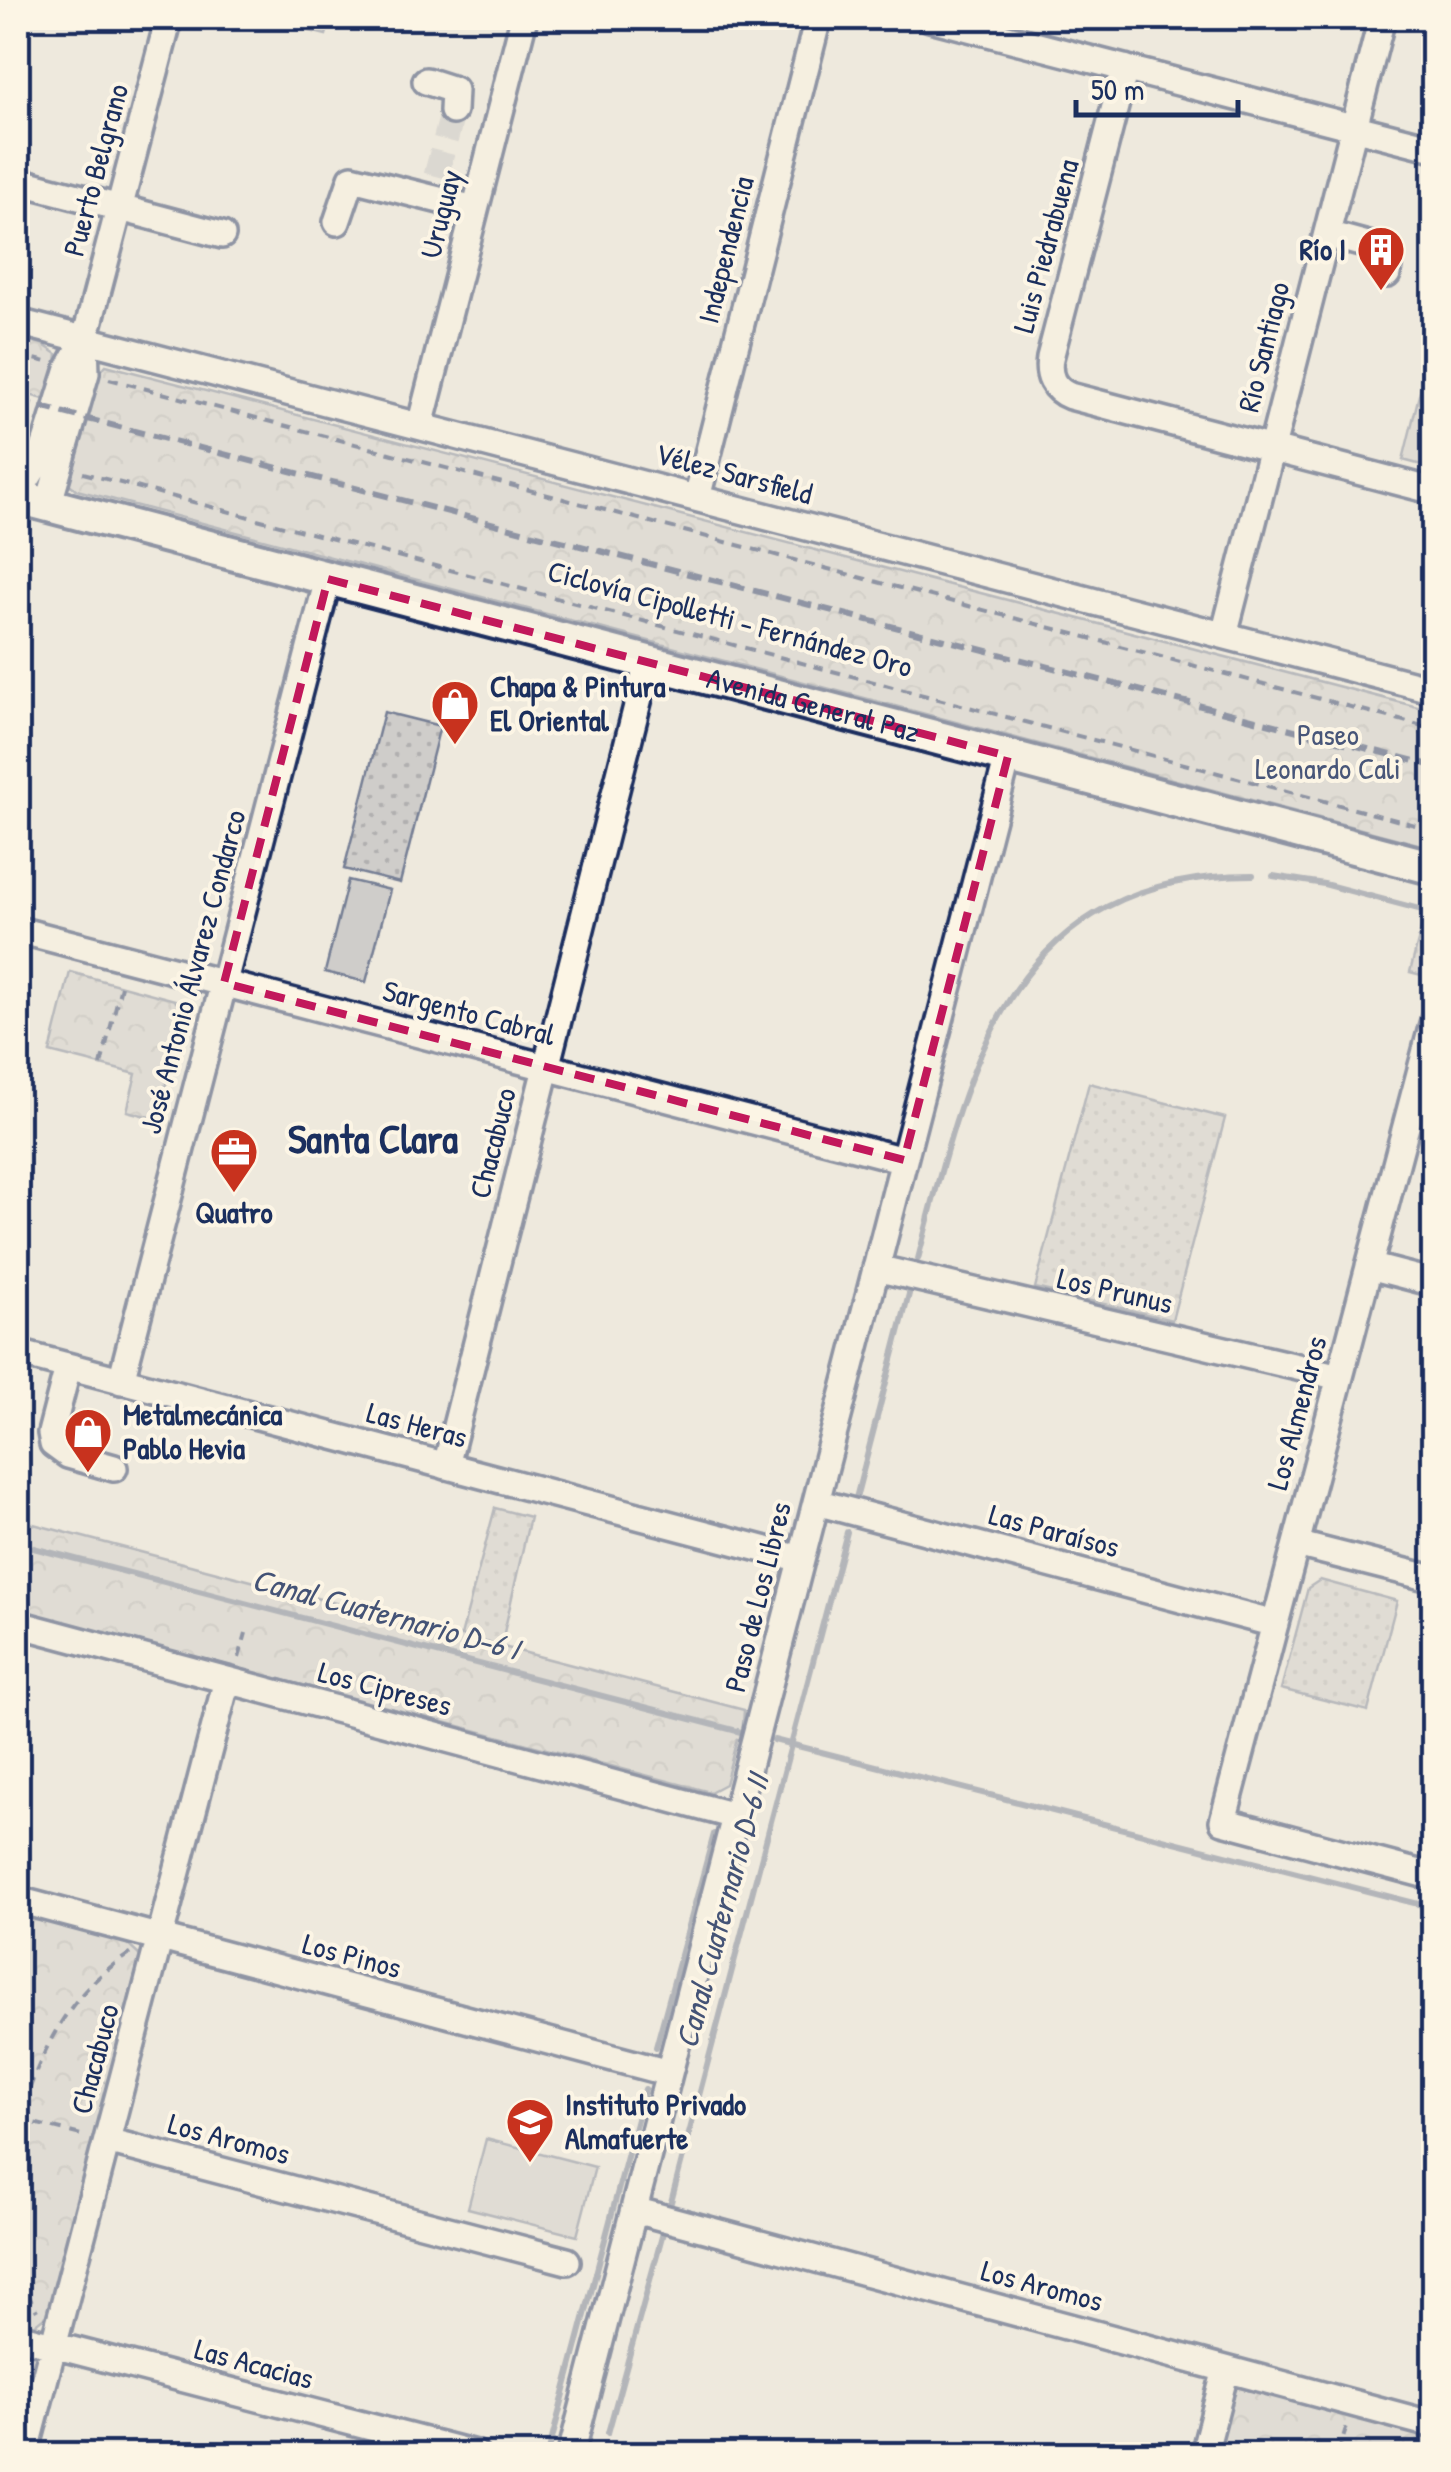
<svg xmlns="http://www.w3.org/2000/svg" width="1451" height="2472" font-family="'Patrick Hand',sans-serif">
  <defs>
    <pattern id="grass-dots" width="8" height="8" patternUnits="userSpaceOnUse" patternTransform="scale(2.5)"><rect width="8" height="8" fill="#cfcdca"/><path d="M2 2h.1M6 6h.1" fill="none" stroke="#b1b0b0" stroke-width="1.8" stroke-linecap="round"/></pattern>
    <pattern id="park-crowns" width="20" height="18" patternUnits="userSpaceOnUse" patternTransform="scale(2.5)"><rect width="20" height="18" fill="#cfcdca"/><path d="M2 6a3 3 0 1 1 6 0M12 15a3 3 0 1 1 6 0" fill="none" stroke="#b1b0b0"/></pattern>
  </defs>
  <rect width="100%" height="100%" fill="#eee9dd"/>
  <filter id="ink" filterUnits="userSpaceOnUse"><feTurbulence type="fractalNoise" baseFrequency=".01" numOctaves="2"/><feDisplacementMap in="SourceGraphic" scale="20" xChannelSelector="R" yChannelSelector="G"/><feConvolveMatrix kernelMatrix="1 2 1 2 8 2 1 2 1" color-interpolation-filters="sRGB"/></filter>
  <g filter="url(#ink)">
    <path fill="url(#grass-dots)" stroke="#757e94" stroke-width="2.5" d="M 384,712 L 440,726 L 400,883 L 344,869 Z
      M 1431,890 L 1434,890 L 1433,978 L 1410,972 Z
      M 1089,1083 L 1225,1118 L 1172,1320 L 1035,1288 Z
      M 495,1508 L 530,1517 L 501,1646 L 461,1636 Z
      M 1320,1580 L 1397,1601 L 1368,1711 L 1281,1689 L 1308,1588 Z"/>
    <path fill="url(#park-crowns)" stroke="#757e94" stroke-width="2.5" d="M 18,337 L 42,344 L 57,354 L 51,401 L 18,392 Z
      M 106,365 L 1433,711 L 1433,848 L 77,490 L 67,482 L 92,381 Z
      M 70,972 L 175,1000 L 183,1017 L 157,1119 L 127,1111 L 136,1074 L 50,1052 Z
      M 18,1520 L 744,1710 L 742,1740 L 737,1739 L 725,1784 L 710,1792 L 18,1610 Z
      M 18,1914 L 126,1943 L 140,1956 L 48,2314 L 33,2326 L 18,2322 Z
      M 1237,2385 L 1433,2435 L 1433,2454 L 1213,2454 Z"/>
    <path fill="#cfcdca" stroke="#757e94" stroke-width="2.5" d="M 258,18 L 331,18 L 326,35 Z
      M 1433,338 L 1433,468 L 1403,460 Z
      M 348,880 L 390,890 L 366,982 L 325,972 Z
      M 486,2139 L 595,2167 L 577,2236 L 468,2208 Z"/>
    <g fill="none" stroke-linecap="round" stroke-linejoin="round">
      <path stroke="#6c778f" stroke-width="6" d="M 1273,876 L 1324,884 L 1434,913
        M 918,1259 C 967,1066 1010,875 1253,875
        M 855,1502 L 910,1290
        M 18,1544 L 741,1732
        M 774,1740 L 1434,1908
        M 656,2047 L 714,1834
        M 670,2206 L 847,1532
        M 608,2433 L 664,2229
        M 548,2454 L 645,2089"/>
      <path stroke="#c4c4c4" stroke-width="25" stroke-dasharray="25 12" stroke-linecap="butt" d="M 436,176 L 453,111"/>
      <g stroke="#1b2f5e" stroke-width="32">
        <path id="minor" d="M 930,18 L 1434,148
          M 1125,68 L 1050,358 C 1047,376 1053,389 1070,396 L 1434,491
          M 426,81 L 454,90 L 453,111
          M 18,181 L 222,235
          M 337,222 L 352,178 L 475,209
          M 1327,234 L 1390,251 L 1387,274
          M 18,322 L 1434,690
          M 420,426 L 524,18
          M 18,494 L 42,455 L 69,368 L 85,339 L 169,18
          M 697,498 L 818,18
          M 48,506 L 86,373 L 85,339
          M 1224,635 L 1382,18
          M 18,930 L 904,1160
          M 1434,1020 L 1223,1821 L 1434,1877
          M 1369,1266 L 1434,1283
          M 876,1268 L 1340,1377
          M 18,1353 L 801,1559
          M 68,1367 L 51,1433 L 53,1444 L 68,1455 L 114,1468
          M 121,1381 L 328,579
          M 446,1466 L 648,662
          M 816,1502 L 1275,1624
          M 1296,1544 L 1434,1579
          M 18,1624 L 735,1816
          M 18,1900 L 669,2073
          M 107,2141 L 567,2261
          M 634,2210 L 1434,2425
          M 18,2336 L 475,2454
          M 25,2454 L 227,1680
          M 571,2454 L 1008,756
          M 1204,2454 L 1226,2369"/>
      </g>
      <g stroke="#1b2f5e" stroke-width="40">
        <g id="major">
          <path id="s1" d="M 18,497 L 1434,868"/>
        </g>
      </g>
      <path stroke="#1b2f5e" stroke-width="4" stroke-dasharray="10 8" stroke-linecap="butt" d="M 18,355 L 47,362
        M 109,379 L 1434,729
        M 83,473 L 1434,830
        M 101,1065 L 121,986
        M 239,1658 L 246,1633
        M 18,2119 L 85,2136
        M 18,2123 C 40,2053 66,1993 131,1953
        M 18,2277 L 37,2311
        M 1338,2454 L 1347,2426"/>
      <use href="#minor" stroke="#fcf5e5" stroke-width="25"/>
      <use href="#major" stroke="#fcf5e5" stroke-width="32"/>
      <path stroke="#1b2f5e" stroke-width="6" stroke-dasharray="15 8" stroke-linecap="butt" d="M 18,401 L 1434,766"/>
    </g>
  </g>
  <path d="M0 0H1451V2472H0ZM 328,579 L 1008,756 L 904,1160 L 224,983 Z" fill="#eee9dd" fill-opacity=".55" fill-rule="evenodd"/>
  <path fill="none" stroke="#c2185b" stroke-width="8" stroke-dasharray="20 12" stroke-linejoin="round" d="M 328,579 L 1008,756 L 904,1160 L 224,983 Z"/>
  <defs>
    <g id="building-pin" transform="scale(2.5)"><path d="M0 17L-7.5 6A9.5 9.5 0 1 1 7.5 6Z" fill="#c8321e" stroke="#fcf5e5"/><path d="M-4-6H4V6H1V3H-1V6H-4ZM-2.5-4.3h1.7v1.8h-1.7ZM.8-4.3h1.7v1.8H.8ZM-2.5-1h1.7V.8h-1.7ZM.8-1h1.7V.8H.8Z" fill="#fff"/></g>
    <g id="shop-pin" transform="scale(2.5)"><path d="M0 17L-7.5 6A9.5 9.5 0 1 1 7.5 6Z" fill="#c8321e" stroke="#fcf5e5"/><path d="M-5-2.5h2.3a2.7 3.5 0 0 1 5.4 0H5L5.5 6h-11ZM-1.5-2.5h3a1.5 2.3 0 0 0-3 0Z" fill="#fff"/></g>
    <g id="office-pin" transform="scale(2.5)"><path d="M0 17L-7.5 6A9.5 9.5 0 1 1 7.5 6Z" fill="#c8321e" stroke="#fcf5e5"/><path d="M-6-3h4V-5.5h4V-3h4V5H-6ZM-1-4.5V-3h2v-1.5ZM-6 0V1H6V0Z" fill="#fff"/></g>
    <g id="school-pin" transform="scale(2.5)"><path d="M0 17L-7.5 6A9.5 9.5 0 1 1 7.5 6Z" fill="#c8321e" stroke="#fcf5e5"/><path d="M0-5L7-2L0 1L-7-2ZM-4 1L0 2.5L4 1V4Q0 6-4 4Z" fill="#fff"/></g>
  </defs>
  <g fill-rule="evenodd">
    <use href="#building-pin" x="1381" y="250"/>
    <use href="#shop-pin" x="455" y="704"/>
    <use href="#office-pin" x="234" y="1152"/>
    <use href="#shop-pin" x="88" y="1432"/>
    <use href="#school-pin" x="530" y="2122"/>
  </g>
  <g text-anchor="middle" stroke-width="8" stroke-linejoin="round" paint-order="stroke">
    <g font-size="30" fill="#1b2f5e" stroke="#fcf5e5">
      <text transform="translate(96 170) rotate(-75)" y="10">Puerto Belgrano</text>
      <text transform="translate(441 214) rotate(-76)" y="10">Uruguay</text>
      <text transform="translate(1046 246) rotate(-75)" y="10">Luis Piedrabuena</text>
      <text transform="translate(726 250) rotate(-76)" y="10">Independencia</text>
      <text transform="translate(1264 347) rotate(-76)" y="10">Río Santiago</text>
      <text transform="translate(734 474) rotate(15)" y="10">Vélez Sarsfield</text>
      <text transform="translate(730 619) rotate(15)" y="10">Ciclovía Cipolletti - Fernández Oro</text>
      <text dy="10" stroke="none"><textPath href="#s1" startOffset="822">Avenida General Paz</textPath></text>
      <text transform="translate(193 972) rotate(-75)" y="10">José Antonio Álvarez Condarco</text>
      <text transform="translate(469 1013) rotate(15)" y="10">Sargento Cabral</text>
      <text transform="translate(493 1143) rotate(-76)" y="10">Chacabuco</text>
      <text transform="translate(1115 1291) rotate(13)" y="10">Los Prunus</text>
      <text transform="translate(1297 1413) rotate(-75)" y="10">Los Almendros</text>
      <text transform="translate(417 1425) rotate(15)" y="10">Las Heras</text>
      <text transform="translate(1054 1531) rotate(15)" y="10">Las Paraísos</text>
      <text transform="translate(758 1597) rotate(-76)" y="10">Paso de Los Libres</text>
      <text transform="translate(385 1689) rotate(15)" y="10">Los Cipreses</text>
      <text transform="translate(352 1956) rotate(15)" y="10">Los Pinos</text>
      <text transform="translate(95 2059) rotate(-75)" y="10">Chacabuco</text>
      <text transform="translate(229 2139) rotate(15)" y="10">Los Aromos</text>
      <text transform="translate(1042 2286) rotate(15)" y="10">Los Aromos</text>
      <text transform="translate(254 2364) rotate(15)" y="10">Las Acacias</text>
    </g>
    <g font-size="30" font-weight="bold" fill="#1b2f5e" stroke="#fcf5e5" text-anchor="start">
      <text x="1346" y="260" text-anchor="end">Río I</text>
      <text x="490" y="697">Chapa &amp; Pintura<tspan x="490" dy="34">El Oriental</tspan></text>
      <text x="234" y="1223" text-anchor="middle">Quatro</text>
      <text x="123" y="1425">Metalmecánica<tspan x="123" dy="34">Pablo Hevia</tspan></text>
      <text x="565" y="2115">Instituto Privado<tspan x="565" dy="34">Almafuerte</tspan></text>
    </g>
    <g font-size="30" fill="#485679" stroke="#fcf5e5">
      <text x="1328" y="745">Paseo<tspan x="1328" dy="34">Leonardo Cali</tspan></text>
    </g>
    <g font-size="32" font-style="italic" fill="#445376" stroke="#fcf5e5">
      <text transform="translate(386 1614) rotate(15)" y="11">Canal Cuaternario D-6 I</text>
      <text transform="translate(722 1911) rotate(-75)" y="11">Canal Cuaternario D-6 II</text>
    </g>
    <g font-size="40" font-weight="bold" fill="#1b2f5e" stroke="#fcf5e5">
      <text x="373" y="1153">Santa Clara</text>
    </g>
  </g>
  <rect width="1451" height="2472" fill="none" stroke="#fcf5e5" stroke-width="60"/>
  <rect x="30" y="30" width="1391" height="2412" fill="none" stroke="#1b2f5e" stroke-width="4" filter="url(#ink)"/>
  <path d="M1076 100v15h162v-15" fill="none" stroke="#1b2f5e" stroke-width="5"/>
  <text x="1091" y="100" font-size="30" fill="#1b2f5e" stroke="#fcf5e5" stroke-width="8" paint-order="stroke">50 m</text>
</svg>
